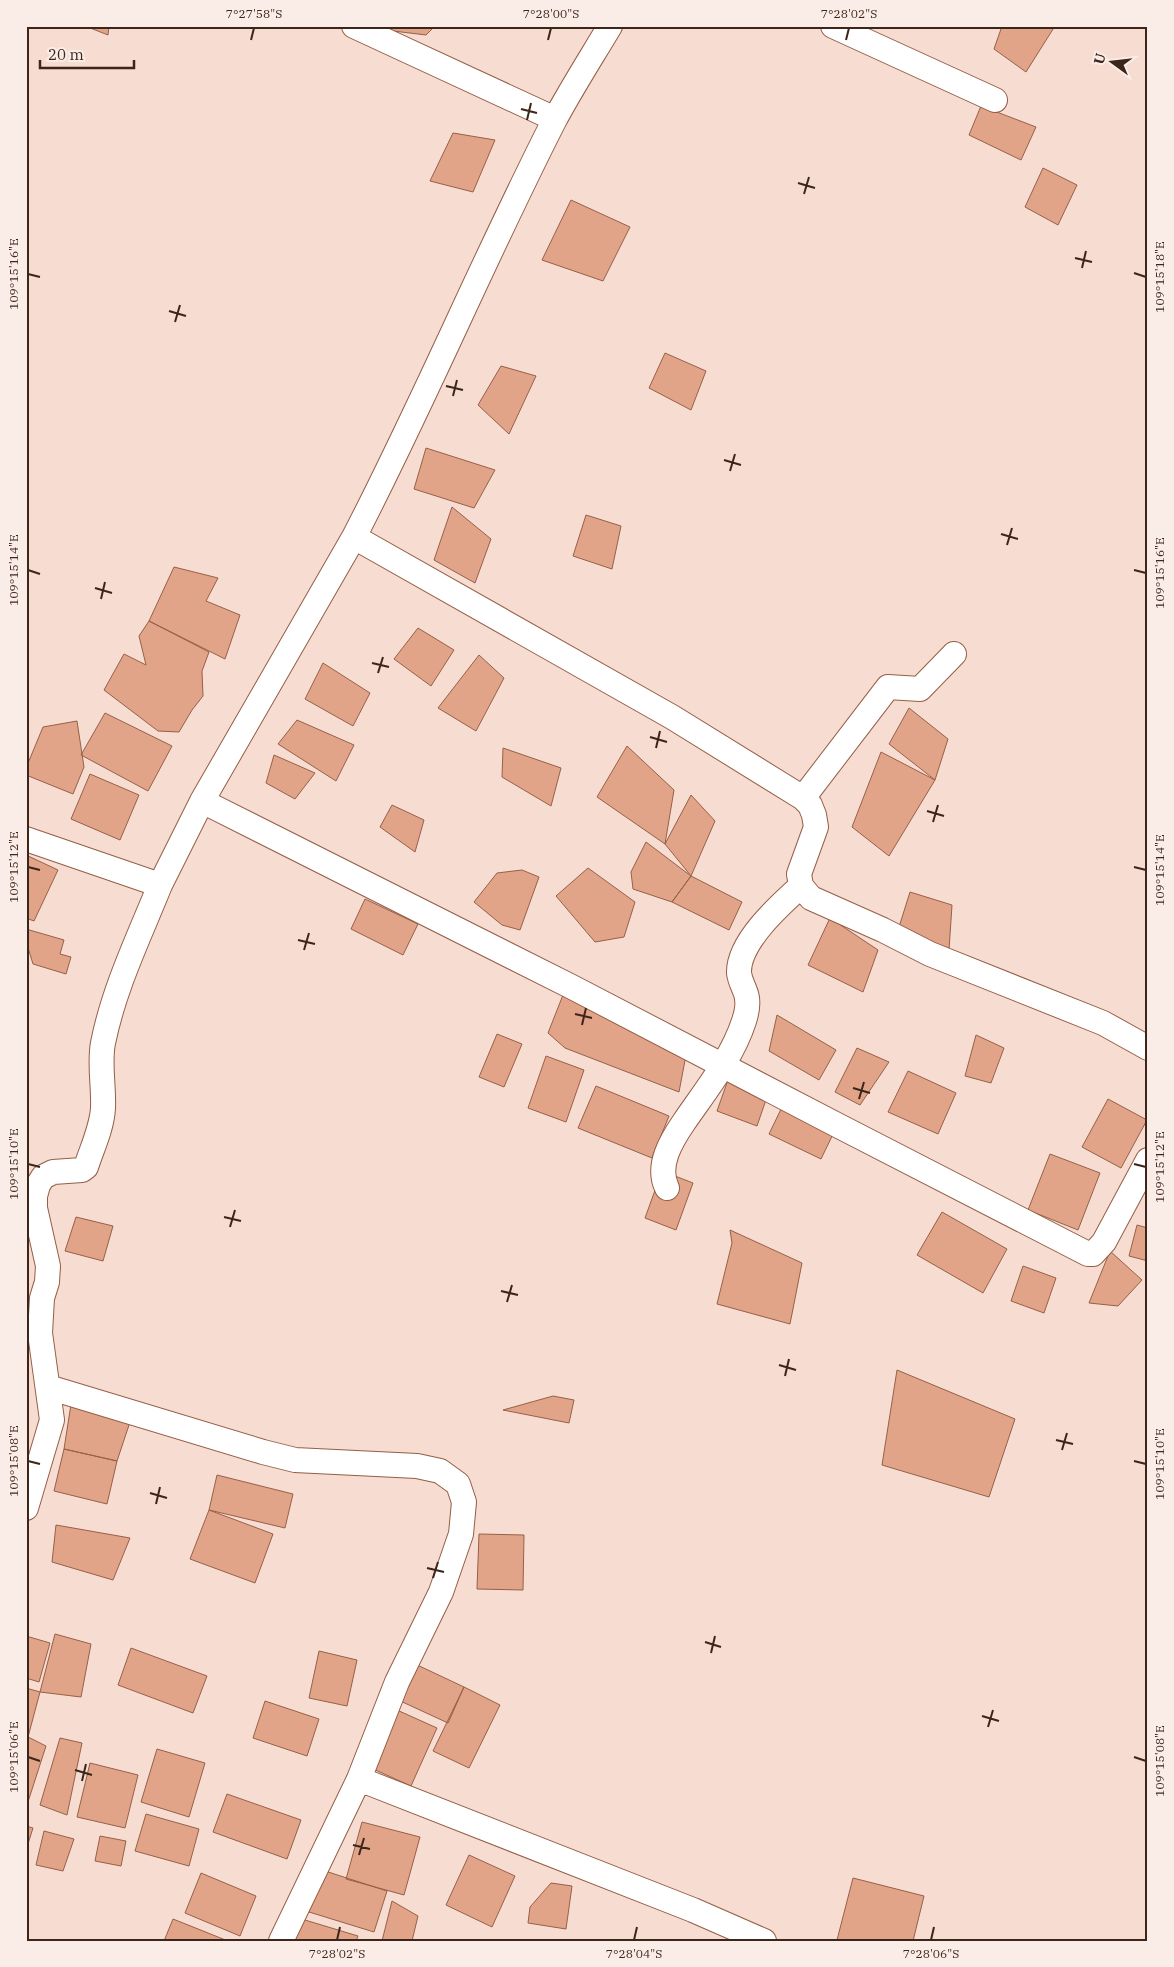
<svg xmlns="http://www.w3.org/2000/svg" width="1174" height="1967" font-family="'IBM Plex Serif',serif">
  <rect width="100%" height="100%" fill="#f6dcd1"/>
  <path fill="#e1a489" stroke="#976048" d="M 85,26 L 109,26 L 108,35 Z
    M 387,26 L 435,26 L 426,35 L 385,30 Z
    M 1002,26 L 1055,26 L 1026,72 L 994,49 Z
    M 981,106 L 1036,127 L 1021,160 L 969,135 Z
    M 453,133 L 495,140 L 473,192 L 430,181 Z
    M 1043,168 L 1077,185 L 1058,225 L 1025,207 Z
    M 571,200 L 630,227 L 603,281 L 542,260 Z
    M 665,353 L 706,371 L 691,410 L 649,388 Z
    M 501,366 L 536,376 L 509,434 L 478,405 Z
    M 426,448 L 495,470 L 474,508 L 414,489 Z
    M 452,507 L 491,539 L 475,583 L 434,560 Z
    M 586,515 L 621,526 L 612,569 L 573,556 Z
    M 174,567 L 218,578 L 206,601 L 240,615 L 225,659 L 149,621 Z
    M 149,621 L 209,652 L 202,671 L 203,696 L 192,710 L 179,732 L 158,731 L 104,690 L 124,654 L 146,665 L 139,636 Z
    M 418,628 L 454,650 L 431,686 L 394,659 Z
    M 479,655 L 504,678 L 476,731 L 438,708 Z
    M 323,663 L 370,693 L 353,726 L 305,699 Z
    M 909,708 L 948,739 L 935,780 L 889,744 Z
    M 105,713 L 172,746 L 148,791 L 81,755 Z
    M 297,720 L 354,745 L 336,781 L 278,744 Z
    M 77,721 L 84,767 L 73,794 L 26,775 L 26,768 L 43,727 Z
    M 627,746 L 674,790 L 665,844 L 597,797 Z
    M 503,748 L 561,768 L 551,806 L 502,777 Z
    M 881,752 L 935,780 L 889,856 L 852,827 Z
    M 274,755 L 315,773 L 295,799 L 266,783 Z
    M 90,774 L 139,795 L 120,840 L 71,819 Z
    M 691,795 L 715,821 L 691,876 L 665,844 Z
    M 392,805 L 424,820 L 415,852 L 380,827 Z
    M 646,842 L 691,876 L 672,902 L 633,889 L 631,872 Z
    M 26,855 L 58,870 L 34,921 L 26,918 Z
    M 588,868 L 635,902 L 624,937 L 595,942 L 556,896 Z
    M 522,870 L 539,877 L 520,930 L 502,925 L 474,902 L 497,873 Z
    M 691,876 L 742,902 L 729,930 L 672,902 Z
    M 910,892 L 952,905 L 949,950 L 899,927 Z
    M 365,899 L 418,924 L 403,955 L 351,929 Z
    M 830,918 L 878,950 L 863,992 L 808,965 Z
    M 26,929 L 64,940 L 60,954 L 71,957 L 66,974 L 33,964 L 26,941 Z
    M 563,995 L 686,1055 L 679,1092 L 565,1048 L 548,1033 Z
    M 777,1015 L 836,1050 L 819,1080 L 769,1051 Z
    M 497,1034 L 522,1044 L 504,1087 L 479,1077 Z
    M 976,1035 L 1004,1048 L 991,1083 L 965,1076 Z
    M 857,1048 L 889,1062 L 860,1105 L 835,1092 Z
    M 546,1056 L 584,1070 L 566,1122 L 528,1108 Z
    M 908,1071 L 956,1093 L 938,1134 L 888,1112 Z
    M 729,1077 L 769,1091 L 757,1126 L 717,1111 Z
    M 596,1086 L 669,1116 L 652,1158 L 578,1128 Z
    M 1108,1099 L 1147,1120 L 1121,1168 L 1082,1147 Z
    M 784,1103 L 836,1128 L 821,1159 L 769,1134 Z
    M 1050,1154 L 1100,1173 L 1078,1230 L 1028,1210 Z
    M 662,1171 L 693,1183 L 676,1230 L 645,1218 Z
    M 942,1212 L 1007,1249 L 983,1293 L 917,1255 Z
    M 76,1217 L 113,1226 L 103,1261 L 65,1251 Z
    M 1137,1225 L 1148,1228 L 1148,1261 L 1129,1256 Z
    M 730,1230 L 802,1263 L 790,1324 L 717,1304 L 732,1243 Z
    M 1110,1251 L 1142,1280 L 1118,1306 L 1089,1303 Z
    M 1023,1266 L 1056,1278 L 1044,1313 L 1011,1301 Z
    M 897,1370 L 1015,1419 L 989,1497 L 882,1465 Z
    M 553,1396 L 574,1400 L 569,1423 L 503,1410 Z
    M 72,1398 L 133,1413 L 117,1461 L 64,1449 Z
    M 64,1449 L 117,1461 L 107,1504 L 54,1491 Z
    M 217,1475 L 293,1494 L 285,1528 L 209,1510 Z
    M 209,1510 L 273,1534 L 255,1583 L 190,1559 Z
    M 56,1525 L 130,1538 L 113,1580 L 52,1562 Z
    M 479,1534 L 524,1535 L 523,1590 L 477,1589 Z
    M 55,1634 L 91,1644 L 81,1697 L 40,1692 Z
    M 26,1636 L 50,1643 L 39,1682 L 26,1678 Z
    M 131,1648 L 207,1676 L 193,1713 L 118,1685 Z
    M 319,1651 L 357,1660 L 347,1706 L 309,1698 Z
    M 413,1663 L 464,1687 L 448,1723 L 396,1699 Z
    M 464,1687 L 500,1705 L 469,1768 L 433,1751 Z
    M 26,1688 L 40,1692 L 28,1737 L 26,1736 Z
    M 265,1701 L 319,1719 L 307,1756 L 253,1738 Z
    M 388,1706 L 437,1728 L 411,1786 L 362,1764 Z
    M 26,1736 L 46,1746 L 26,1808 Z
    M 60,1738 L 82,1743 L 67,1815 L 40,1805 Z
    M 157,1749 L 205,1763 L 189,1817 L 141,1802 Z
    M 90,1763 L 138,1775 L 125,1828 L 77,1817 Z
    M 227,1794 L 301,1820 L 287,1859 L 213,1832 Z
    M 146,1814 L 199,1829 L 189,1866 L 135,1851 Z
    M 362,1822 L 420,1837 L 404,1895 L 346,1879 Z
    M 26,1826 L 33,1828 L 26,1850 Z
    M 44,1831 L 74,1839 L 63,1871 L 36,1865 Z
    M 100,1836 L 126,1841 L 121,1866 L 95,1861 Z
    M 469,1855 L 515,1876 L 492,1927 L 446,1905 Z
    M 322,1870 L 387,1891 L 374,1932 L 309,1912 Z
    M 201,1873 L 256,1896 L 240,1936 L 185,1913 Z
    M 853,1878 L 924,1896 L 913,1941 L 837,1940 Z
    M 551,1883 L 572,1886 L 566,1929 L 528,1923 L 530,1907 Z
    M 392,1901 L 418,1916 L 412,1941 L 382,1941 Z
    M 295,1917 L 358,1936 L 356,1941 L 290,1941 Z
    M 173,1919 L 228,1941 L 164,1941 Z"/>
  <g fill="none" stroke-linecap="round" stroke-linejoin="round">
    <g stroke="#955e45" stroke-width="26">
      <path id="street" d="M 354,26 L 555,119
        M 610,26 C 591,58 571,89 554,121 C 484,258 425,400 354,537 L 672,717 L 803,798 L 810,805 L 814,815 L 816,827 L 799,874 L 801,886 L 811,898 L 883,930 L 930,954 L 1103,1023 L 1148,1048
        M 833,26 L 995,100
        M 803,798 L 888,687 L 920,689 L 954,654
        M 202,801 L 572,987 L 837,1125 L 1088,1254 L 1093,1254 L 1104,1242 L 1148,1160
        M 26,839 L 160,885 L 202,801 L 354,537
        M 667,1188 C 656,1166 671,1141 684,1122 C 706,1090 732,1058 744,1021 C 747,1012 749,1000 745,991 C 743,985 740,981 739,973 C 738,942 780,905 801,886
        M 48,1387 L 263,1452 L 295,1460 L 417,1466 L 440,1471 L 458,1484 L 464,1502 L 461,1534 L 441,1592 L 397,1682 L 359,1779
        M 26,1508 L 52,1420 L 40,1333 L 42,1298 L 47,1282 L 48,1266 L 35,1208 L 35,1196 L 38,1185 L 43,1177 L 53,1172 L 82,1170 L 86,1167 C 92,1148 102,1128 103,1108 C 104,1087 99,1063 103,1043 C 114,988 139,937 160,885
        M 281,1941 L 359,1779 L 693,1910 L 764,1941"/>
    </g>
    <use href="#street" stroke="#fff" stroke-width="24"/>
  </g>
  <path fill="none" stroke="#3c251a" stroke-width="2" d="M 251,40 L 254,28M 548,40 L 551,28M 846,40 L 849,28M 521,109 L 537,113M 527,120 L 531,103M 798,183 L 815,188M 804,194 L 809,177M 1075,258 L 1092,262M 1082,268 L 1086,251M 1134,273 L 1146,277M 28,274 L 40,277M 169,311 L 186,316M 175,322 L 180,305M 446,386 L 463,390M 453,396 L 457,380M 724,460 L 741,465M 730,471 L 735,454M 1001,534 L 1018,539M 1007,545 L 1012,528M 28,570 L 40,574M 1134,570 L 1146,573M 95,588 L 112,593M 101,599 L 105,582M 372,663 L 389,667M 378,673 L 383,657M 650,737 L 667,742M 656,748 L 660,731M 927,811 L 944,816M 933,822 L 938,805M 28,867 L 40,870M 1134,867 L 1146,870M 298,940 L 315,944M 304,950 L 309,933M 575,1014 L 592,1018M 582,1025 L 586,1008M 853,1088 L 870,1093M 859,1099 L 864,1082M 28,1164 L 40,1167M 1134,1164 L 1146,1167M 224,1217 L 241,1221M 230,1227 L 235,1210M 501,1291 L 518,1295M 507,1302 L 512,1285M 779,1365 L 796,1370M 785,1376 L 789,1359M 1056,1440 L 1073,1444M 1062,1450 L 1067,1433M 28,1461 L 40,1464M 1134,1461 L 1146,1464M 150,1493 L 167,1498M 156,1504 L 160,1487M 427,1568 L 444,1572M 433,1578 L 438,1562M 705,1642 L 721,1647M 711,1653 L 715,1636M 982,1716 L 999,1721M 988,1727 L 993,1710M 28,1757 L 40,1761M 1134,1757 L 1146,1761M 75,1770 L 92,1775M 82,1781 L 86,1764M 353,1845 L 370,1849M 359,1855 L 364,1838M 337,1940 L 340,1927M 634,1940 L 637,1927M 931,1940 L 934,1927"/>
  <rect width="1174" height="1967" fill="none" stroke="#faede7" stroke-width="55"/>
  <g transform="translate(1112 62) rotate(285)" stroke="#faede7" stroke-width="4" paint-order="stroke">
  <path d="M0-4L9 19L0 12L-9 19Z" fill="#3c251a"/>
  <text y="-8" font-size="14" font-weight="bold" text-anchor="middle" fill="#3c251a">U</text>
  </g>
  <path d="M40 60v8h94v-8" fill="none" stroke="#3c251a" stroke-width="2.5"/>
  <text x="48" y="60" font-size="15" fill="#3c251a" stroke="#faede7" stroke-width="4" paint-order="stroke">20 m</text>
  <rect x="28" y="28" width="1118" height="1912" fill="none" stroke="#3c251a" stroke-width="2"/>
  <g font-size="12" text-anchor="middle" fill="#3c251a">
    <text x="254" y="18">7°27'58"S</text>
    <text x="551" y="18">7°28'00"S</text>
    <text x="849" y="18">7°28'02"S</text>
    <text transform="translate(14 274) rotate(-90)" y="4">109°15'16"E</text>
    <text transform="translate(1160 277) rotate(-90)" y="4">109°15'18"E</text>
    <text transform="translate(14 570) rotate(-90)" y="4">109°15'14"E</text>
    <text transform="translate(1160 573) rotate(-90)" y="4">109°15'16"E</text>
    <text transform="translate(14 867) rotate(-90)" y="4">109°15'12"E</text>
    <text transform="translate(1160 870) rotate(-90)" y="4">109°15'14"E</text>
    <text transform="translate(14 1164) rotate(-90)" y="4">109°15'10"E</text>
    <text transform="translate(1160 1167) rotate(-90)" y="4">109°15'12"E</text>
    <text transform="translate(14 1461) rotate(-90)" y="4">109°15'08"E</text>
    <text transform="translate(1160 1464) rotate(-90)" y="4">109°15'10"E</text>
    <text transform="translate(14 1757) rotate(-90)" y="4">109°15'06"E</text>
    <text transform="translate(1160 1761) rotate(-90)" y="4">109°15'08"E</text>
    <text x="337" y="1958">7°28'02"S</text>
    <text x="634" y="1958">7°28'04"S</text>
    <text x="931" y="1958">7°28'06"S</text>
  </g>
</svg>
